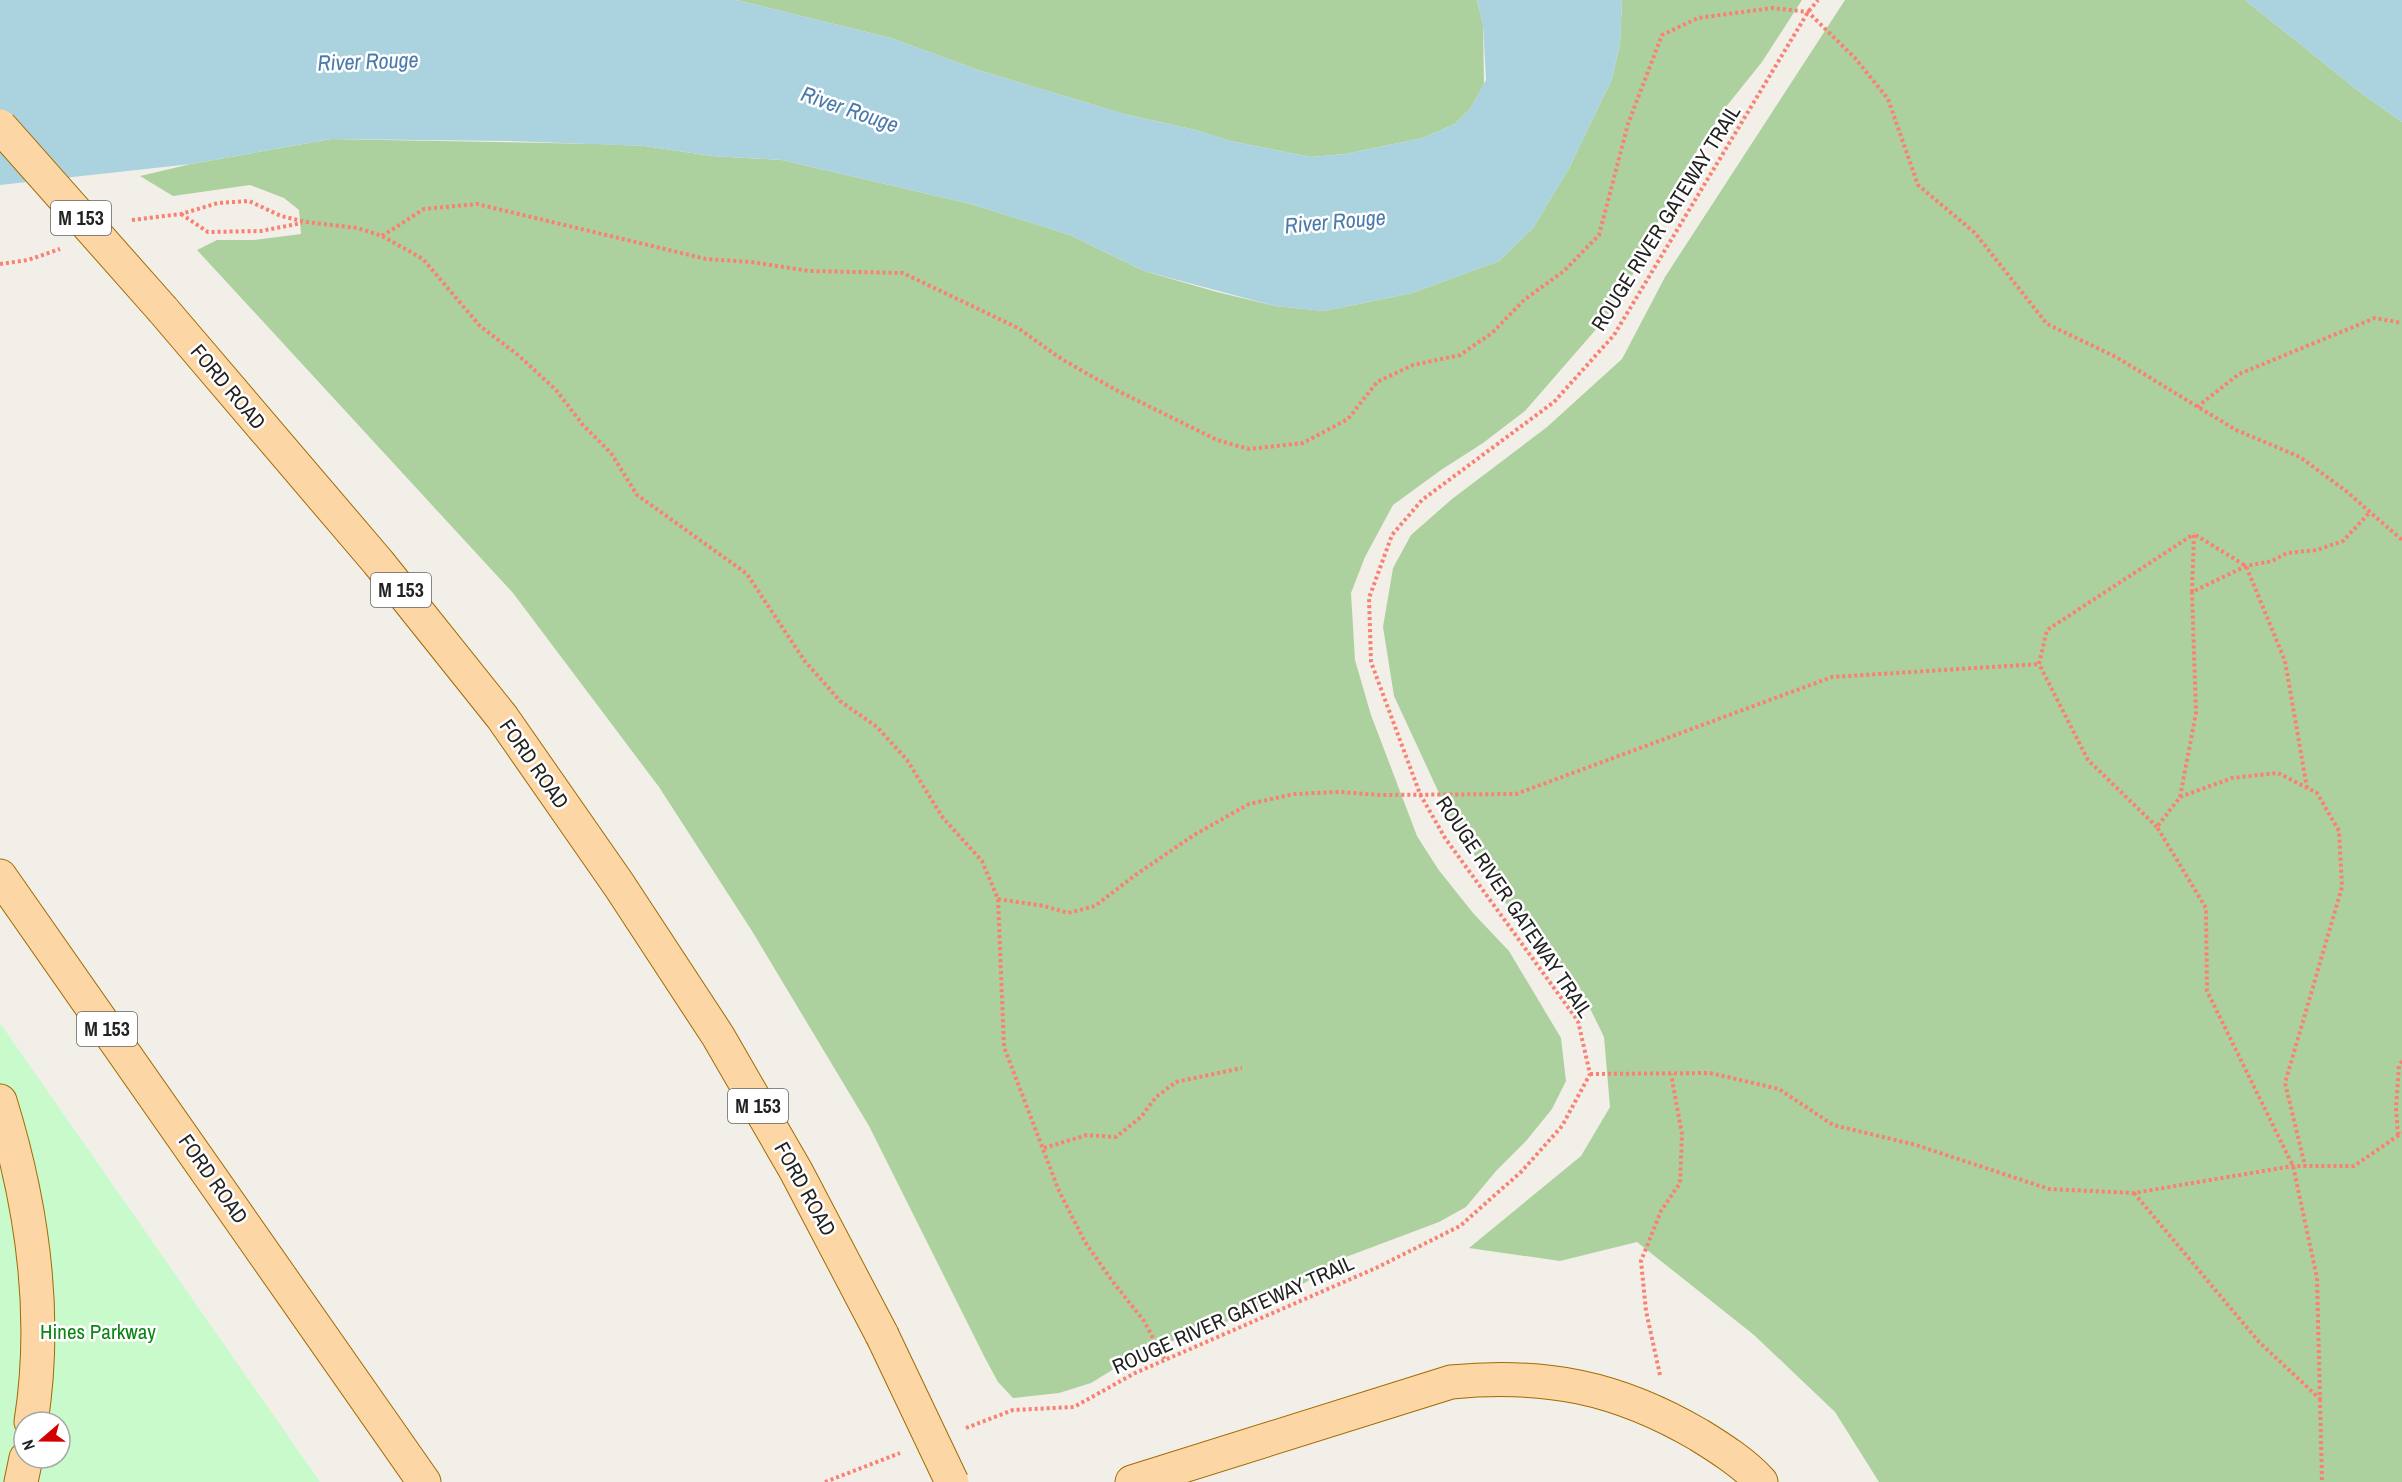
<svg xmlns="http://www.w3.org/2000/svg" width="2402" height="1482" font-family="'Archivo Narrow',sans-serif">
  <rect width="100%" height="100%" fill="#f2efe9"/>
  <path fill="#add19e" d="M 736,0 L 1477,0 L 1483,24 L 1484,84 L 1470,109 L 1455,124 L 1423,138 L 1345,154 L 1311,157 L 1230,141 L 1196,130 L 1124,114 L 978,70 L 891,38 Z
    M 1622,0 L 1802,0 L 1762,62 L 1725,108 L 1678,180 L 1632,276 L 1605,319 L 1525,411 L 1483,443 L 1441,470 L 1393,505 L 1365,557 L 1351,593 L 1355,660 L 1371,715 L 1417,836 L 1438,869 L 1473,913 L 1509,951 L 1561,1038 L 1566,1081 L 1552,1109 L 1526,1141 L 1496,1171 L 1466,1207 L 1439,1222 L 1346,1257 L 1295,1289 L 1193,1338 L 1165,1342 L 1122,1364 L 1091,1383 L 1059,1393 L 1013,1398 L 998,1382 L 985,1358 L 869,1126 L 752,931 L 659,787 L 513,593 L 197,250 L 217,240 L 254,240 L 301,234 L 299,210 L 284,198 L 250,185 L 173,196 L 140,176 L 191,164 L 331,139 L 600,144 L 645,146 L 712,156 L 782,160 L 971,204 L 1070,235 L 1144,271 L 1217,292 L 1275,306 L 1324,311 L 1412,293 L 1499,261 L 1533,228 L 1569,168 L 1612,79 L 1620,43 Z
    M 1845,0 L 2245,0 L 2361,93 L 2402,122 L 2402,1482 L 1879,1482 L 1835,1412 L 1754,1335 L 1637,1242 L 1560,1261 L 1469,1248 L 1581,1156 L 1610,1107 L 1604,1037 L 1579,986 L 1540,938 L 1507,905 L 1451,819 L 1394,696 L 1383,627 L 1393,568 L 1411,535 L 1452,499 L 1547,427 L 1622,359 L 1665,277 Z"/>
  <path fill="#c8facc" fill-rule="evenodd" d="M 0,1023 L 320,1482 L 0,1482 ZM 24,1422 L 60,1422 L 60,1458 L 24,1458 Z"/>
  <path fill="#aad3df" d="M 0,0 L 736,0 L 891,38 L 978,70 L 1124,114 L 1196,130 L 1230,141 L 1311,157 L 1345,154 L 1423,138 L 1455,124 L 1470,109 L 1486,80 L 1483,24 L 1477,0 L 1622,0 L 1620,43 L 1612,79 L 1569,168 L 1533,228 L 1499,261 L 1412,293 L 1324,311 L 1275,306 L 1144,271 L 1070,235 L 971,204 L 782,160 L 712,156 L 645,146 L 507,141 L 331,139 L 191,164 L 0,185 Z
    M 2245,0 L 2402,0 L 2402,122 L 2361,93 Z"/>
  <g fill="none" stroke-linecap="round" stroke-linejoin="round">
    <g stroke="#a06b00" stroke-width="35">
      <path id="primary" d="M 163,310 L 378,562 L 502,717 L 619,885 L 718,1036 L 796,1171 L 882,1335
        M 0,876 L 424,1482
        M 0,1101 C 32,1204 48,1314 31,1422
        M 21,1482 L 26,1458
        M 1132,1482 L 1451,1382 C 1545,1373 1617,1387 1699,1435 C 1720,1448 1744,1463 1761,1482"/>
    </g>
    <path stroke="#fa8072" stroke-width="4" stroke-dasharray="3 3" stroke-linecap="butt" d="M 181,214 L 208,232 L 261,231 L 302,223
      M 132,220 L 181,214 L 218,203 L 249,201 L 281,216 L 306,222 L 357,228 L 382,236 L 423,259 L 480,326 L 518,355 L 556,390 L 583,425 L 611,453 L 637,495 L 747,574 L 804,660 L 840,701 L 877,727 L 907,760 L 943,818 L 982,861 L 998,899 L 1004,1047 L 1059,1191 L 1085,1242 L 1113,1282 L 1144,1321 L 1165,1360
      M 382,236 L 424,209 L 477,204 L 706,259 L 751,262 L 809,271 L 903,273 L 1018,328 L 1063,360 L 1116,390 L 1217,440 L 1249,449 L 1303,443 L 1348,419 L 1377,382 L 1413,365 L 1460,355 L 1492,333 L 1524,300 L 1564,271 L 1599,235 L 1628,124 L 1662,35 L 1698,18 L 1772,8 L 1808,12 L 1855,58 L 1888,99 L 1918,185 L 1975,233 L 2047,324 L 2116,357 L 2236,430 L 2300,457 L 2346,491 L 2402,540
      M 0,264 L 28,260 L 60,249
      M 2197,407 L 2239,374 L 2375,318 L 2402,323
      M 2192,592 L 2194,534 L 2246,566 L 2285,661 L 2307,788
      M 2180,797 L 2196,713 L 2192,592 L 2246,566 L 2272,561 L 2287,553 L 2317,550 L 2343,541 L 2370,512
      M 2157,827 L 2088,760 L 2039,664 L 2047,630 L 2194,534
      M 998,899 L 1044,906 L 1068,913 L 1095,906 L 1134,876 L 1194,835 L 1249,804 L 1294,794 L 1340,792 L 1380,795 L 1516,794 L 1832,677 L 2039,664
      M 1590,1074 L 1710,1073 L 1779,1089 L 1833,1125 L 1916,1145 L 2049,1189 L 2134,1193 L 2293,1166 L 2354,1166 L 2402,1133
      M 2398,1135 L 2396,1108 L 2399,1066 L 2402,1061
      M 1044,1148 L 1087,1135 L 1116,1137 L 1141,1117 L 1156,1097 L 1176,1082 L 1242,1068
      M 2134,1193 L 2259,1342 L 2320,1399 L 2317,1278 L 2293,1166 L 2207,991 L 2206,908 L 2157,827 L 2180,797 L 2232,778 L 2278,773 L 2317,793 L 2339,831 L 2342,887 L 2285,1083 L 2305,1166
      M 1660,1375 L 1646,1311 L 1641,1261 L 1661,1211 L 1680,1183 L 1682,1134 L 1671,1074
      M 2320,1399 L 2322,1482
      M 966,1428 L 1013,1410 L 1074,1407 L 1135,1373 L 1376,1268 L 1460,1226 L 1522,1171 L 1562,1126 L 1590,1074 L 1578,1021 L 1445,838 L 1420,794 L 1371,662 L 1369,598 L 1392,535 L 1422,500 L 1554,402 L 1614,335 L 1808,12 L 1818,0
      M 825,1482 L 900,1453"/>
    <use href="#primary" stroke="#fcd6a4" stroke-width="33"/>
    <g stroke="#a06b00" stroke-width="35" stroke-linecap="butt">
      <path id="primary-bridge" d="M 0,126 L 163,310
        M 882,1335 L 952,1482"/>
    </g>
    <use href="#primary-bridge" stroke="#fcd6a4" stroke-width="33"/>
  </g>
  <g text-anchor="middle" stroke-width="5" stroke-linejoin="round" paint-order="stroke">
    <g fill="#fff" stroke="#646464" stroke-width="1.5">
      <rect x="51" y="201" width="60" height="34" rx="4.5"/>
      <rect x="371" y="573" width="60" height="34" rx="4.5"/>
      <rect x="77" y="1012" width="60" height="34" rx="4.5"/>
      <rect x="728" y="1089" width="60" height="34" rx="4.5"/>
    </g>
    <g font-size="20" font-weight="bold" fill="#222">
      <text x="81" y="225">M 153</text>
      <text x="401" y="597">M 153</text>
      <text x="107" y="1036">M 153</text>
      <text x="758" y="1113">M 153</text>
    </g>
    <g font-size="21" fill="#222" stroke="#fff">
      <text transform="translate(1666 218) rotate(-58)" y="7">ROUGE RIVER GATEWAY TRAIL</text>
      <text transform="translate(228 387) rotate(50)" y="7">FORD ROAD</text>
      <text transform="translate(534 764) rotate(55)" y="7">FORD ROAD</text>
      <text transform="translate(1514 907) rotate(56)" y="7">ROUGE RIVER GATEWAY TRAIL</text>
      <text transform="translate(213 1179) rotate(55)" y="7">FORD ROAD</text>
      <text transform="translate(805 1189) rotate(61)" y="7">FORD ROAD</text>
      <text transform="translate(1233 1315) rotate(-24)" y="7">ROUGE RIVER GATEWAY TRAIL</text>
    </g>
    <g font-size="21" fill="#0c8416" stroke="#fff">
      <text x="98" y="1339">Hines Parkway</text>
    </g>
    <g font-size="22" font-style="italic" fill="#4a7aab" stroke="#fff">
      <text transform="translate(368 61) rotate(-2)" y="8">River Rouge</text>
      <text transform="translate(850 109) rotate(19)" y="8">River Rouge</text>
      <text transform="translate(1335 221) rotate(-5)" y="8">River Rouge</text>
    </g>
  </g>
  <g transform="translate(42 1440) rotate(250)"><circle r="28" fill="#ffffff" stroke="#a7a7a7" stroke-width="1.5"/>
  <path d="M0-4.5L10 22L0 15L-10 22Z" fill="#d40000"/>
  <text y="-9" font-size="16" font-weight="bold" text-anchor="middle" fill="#222222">N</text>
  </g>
</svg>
